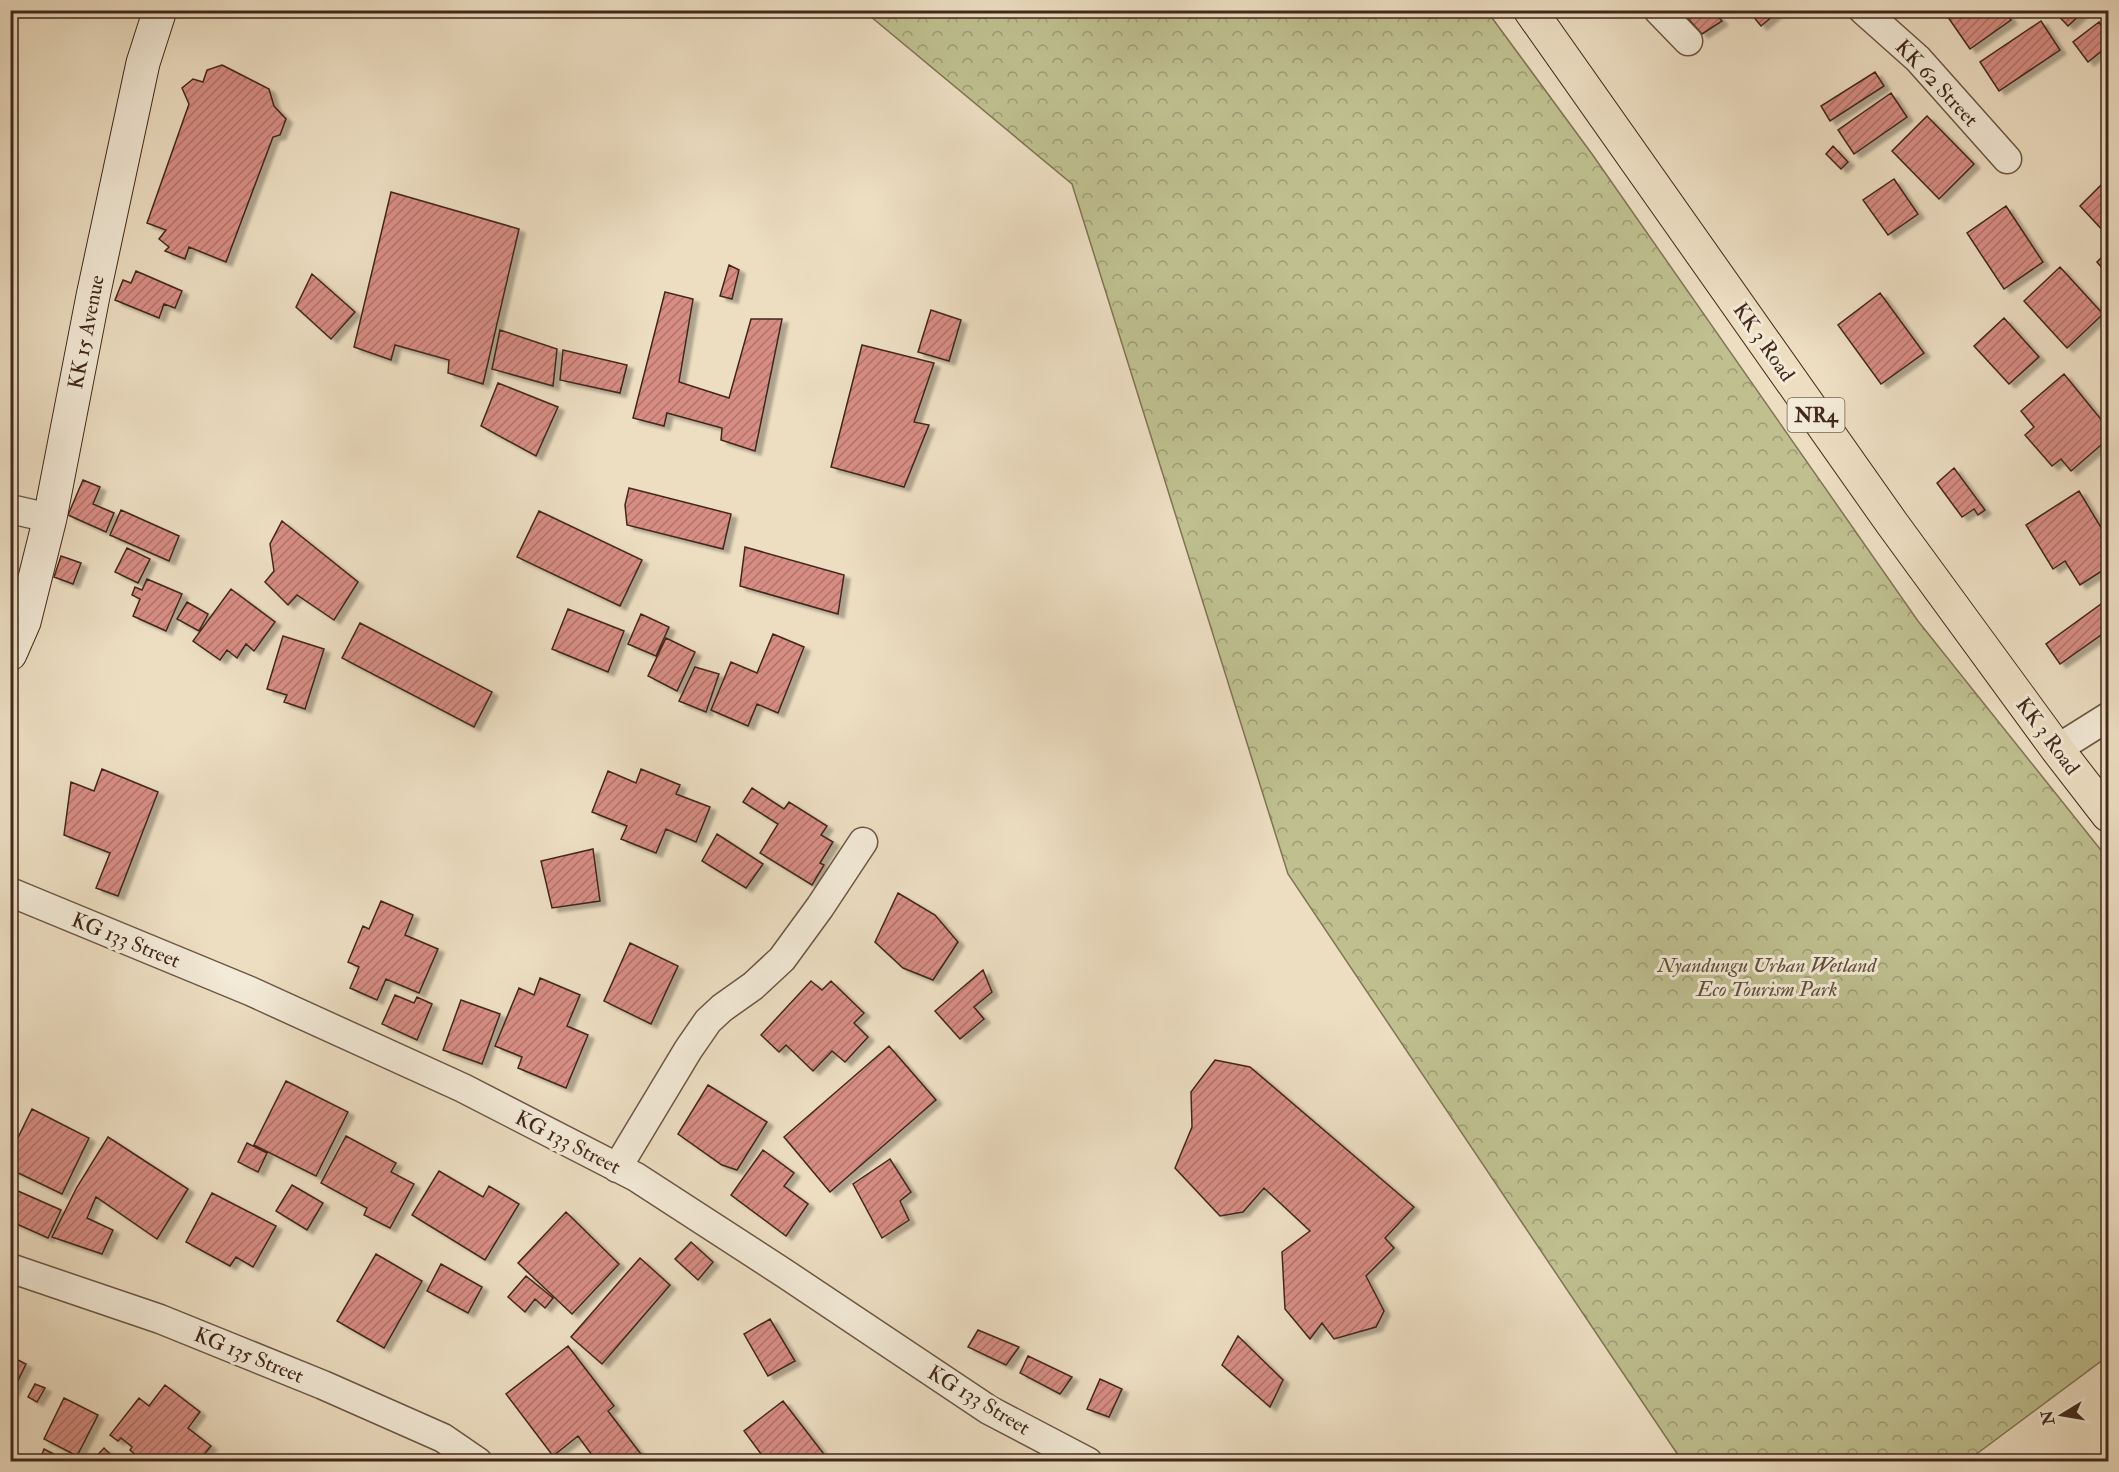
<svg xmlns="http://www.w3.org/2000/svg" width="2119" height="1472" font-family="'IM FELL Double Pica',serif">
  <defs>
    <pattern id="park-crowns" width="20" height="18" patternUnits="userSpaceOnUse" patternTransform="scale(1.5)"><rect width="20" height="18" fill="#bfbf8f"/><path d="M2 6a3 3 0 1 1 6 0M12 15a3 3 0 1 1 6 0" fill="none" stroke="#9d9b74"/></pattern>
    <pattern id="building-hatch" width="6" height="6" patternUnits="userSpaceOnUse" patternTransform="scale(1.5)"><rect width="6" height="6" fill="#d78d84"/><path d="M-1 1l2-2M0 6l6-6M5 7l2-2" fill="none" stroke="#b0736b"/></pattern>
    <filter id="shadow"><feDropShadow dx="6" dy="4" stdDeviation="1.5" flood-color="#0004"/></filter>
  </defs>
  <rect width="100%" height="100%" fill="#eddec2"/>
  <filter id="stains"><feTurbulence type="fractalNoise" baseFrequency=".00333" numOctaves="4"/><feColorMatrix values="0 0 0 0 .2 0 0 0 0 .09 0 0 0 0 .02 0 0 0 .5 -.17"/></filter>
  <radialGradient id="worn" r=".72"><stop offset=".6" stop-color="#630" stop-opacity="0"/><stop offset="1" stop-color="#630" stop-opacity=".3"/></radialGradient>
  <path fill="url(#park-crowns)" stroke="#807455" stroke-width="1.5" d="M 864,11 L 1487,11 L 1592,154 L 1918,621 L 2108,859 L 2108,1356 L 1967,1461 L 1682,1461 L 1288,874 L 1072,184 Z"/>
  <path fill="url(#building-hatch)" stroke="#41281b" stroke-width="1.5" filter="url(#shadow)" d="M 1688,10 L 1712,10 L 1722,21 L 1702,34 L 1684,14 Z
    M 1748,10 L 1780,10 L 1761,26 Z
    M 1943,10 L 2005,10 L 2011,20 L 1970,49 Z
    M 2053,10 L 2085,10 L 2068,26 Z
    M 2041,21 L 2060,50 L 1999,91 L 1980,62 Z
    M 2099,22 L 2108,34 L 2108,46 L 2088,62 L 2073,42 Z
    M 222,65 L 269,89 L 274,106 L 286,119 L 280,135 L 273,137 L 226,262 L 189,247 L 185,259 L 165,251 L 169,247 L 159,239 L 166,230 L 147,223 L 189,104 L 182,88 L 193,79 L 203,82 L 207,70 Z
    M 1875,72 L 1884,86 L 1830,121 L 1821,106 Z
    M 1891,93 L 1907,117 L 1854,154 L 1838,130 Z
    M 1927,116 L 1974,164 L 1939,199 L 1892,151 Z
    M 1833,146 L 1848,162 L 1841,169 L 1826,154 Z
    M 2108,178 L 2108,236 L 2080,206 Z
    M 1894,179 L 1918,214 L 1888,235 L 1863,200 Z
    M 391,192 L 519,229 L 483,384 L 448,373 L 449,360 L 395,345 L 391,360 L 354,347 Z
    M 2006,206 L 2043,262 L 2004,289 L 1967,233 Z
    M 2108,251 L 2108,275 L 2097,262 Z
    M 729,265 L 739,270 L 732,299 L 720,296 Z
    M 2060,267 L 2103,314 L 2067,348 L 2024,301 Z
    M 136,271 L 182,291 L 175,308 L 164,304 L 159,318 L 115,300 L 123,280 L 131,283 Z
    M 312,274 L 355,312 L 331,339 L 296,307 Z
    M 665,292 L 693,299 L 679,382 L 729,398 L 751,319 L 782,319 L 755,451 L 721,440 L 722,428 L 667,413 L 664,426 L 633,418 Z
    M 1880,293 L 1924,353 L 1881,384 L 1838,325 Z
    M 931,310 L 961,320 L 949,361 L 918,352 Z
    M 2004,318 L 2039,357 L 2009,384 L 1974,346 Z
    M 500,330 L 557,349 L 553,386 L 492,369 Z
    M 862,345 L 934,363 L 914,422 L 929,425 L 904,487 L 831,467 Z
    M 563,350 L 627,365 L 620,393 L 560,380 Z
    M 2064,374 L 2108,428 L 2108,439 L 2071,471 L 2061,459 L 2052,466 L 2025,435 L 2034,427 L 2021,411 Z
    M 498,383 L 558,407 L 536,456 L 481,426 Z
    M 1954,468 L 1985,510 L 1978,515 L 1974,509 L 1962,517 L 1937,483 Z
    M 83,480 L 100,487 L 93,504 L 114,513 L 106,532 L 68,515 Z
    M 629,488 L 731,514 L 723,549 L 627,525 L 625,505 Z
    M 2079,491 L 2108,539 L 2108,567 L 2080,585 L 2065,561 L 2053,569 L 2026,525 Z
    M 121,510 L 179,536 L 169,561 L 110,535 Z
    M 539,511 L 642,560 L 620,606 L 517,557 Z
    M 282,521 L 358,582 L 334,620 L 297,595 L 288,605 L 265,582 L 274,571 L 270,544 Z
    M 745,547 L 844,575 L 838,614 L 740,586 Z
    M 127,548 L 150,559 L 138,583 L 115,572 Z
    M 61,556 L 81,563 L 73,584 L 54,577 Z
    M 147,579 L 182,594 L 166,631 L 133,616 L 140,599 L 132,595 L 135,587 L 142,590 Z
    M 231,589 L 275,622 L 254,651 L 246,644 L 237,658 L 227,650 L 220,660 L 193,641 Z
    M 2108,599 L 2108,630 L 2060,664 L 2046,644 Z
    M 187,602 L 208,614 L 199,631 L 177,619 Z
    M 568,609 L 624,631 L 608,672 L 552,649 Z
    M 641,614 L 669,627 L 656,656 L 628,644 Z
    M 360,623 L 492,692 L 474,727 L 342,658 Z
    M 773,634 L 804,647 L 778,713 L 757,704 L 748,726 L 711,710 L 731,662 L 757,673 Z
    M 283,636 L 324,649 L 305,709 L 284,702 L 287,695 L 267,689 Z
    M 666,638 L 695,652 L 677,691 L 648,676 Z
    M 695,667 L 719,674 L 706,712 L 679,701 Z
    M 102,769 L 158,792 L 118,896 L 96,888 L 110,853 L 64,835 L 71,782 L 94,791 Z
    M 641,769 L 680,785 L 676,794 L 710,807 L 696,842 L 666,829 L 656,853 L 621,839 L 627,826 L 592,812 L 608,771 L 636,783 Z
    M 752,788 L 784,809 L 789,802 L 827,826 L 821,835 L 833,842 L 820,863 L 824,865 L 812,885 L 760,853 L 778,824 L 743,802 Z
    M 717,834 L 763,864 L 746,888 L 702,861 Z
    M 593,849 L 600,901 L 552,908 L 541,861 Z
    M 898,893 L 935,915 L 958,942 L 933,980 L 903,968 L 875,942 Z
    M 381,901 L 413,915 L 405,935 L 438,949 L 419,993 L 386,979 L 377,1000 L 350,988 L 359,967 L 348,962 L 363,926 L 369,929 Z
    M 630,943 L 678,966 L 651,1024 L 604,1001 Z
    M 983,970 L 992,992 L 974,1007 L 984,1019 L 960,1039 L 935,1011 Z
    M 540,978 L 580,995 L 567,1026 L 588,1035 L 566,1088 L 518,1068 L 522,1057 L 495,1046 L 519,988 L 534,995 Z
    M 811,981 L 822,990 L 831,981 L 864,1013 L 854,1023 L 868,1037 L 845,1062 L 832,1051 L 813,1071 L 786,1045 L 779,1052 L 761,1035 Z
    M 395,995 L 414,1003 L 417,997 L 432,1004 L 417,1040 L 382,1024 Z
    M 461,1000 L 500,1014 L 482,1064 L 443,1050 Z
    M 889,1046 L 936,1100 L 830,1192 L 784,1137 Z
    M 1215,1060 L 1250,1067 L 1414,1207 L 1385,1238 L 1394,1248 L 1366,1276 L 1384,1311 L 1376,1327 L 1334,1339 L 1322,1323 L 1310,1339 L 1285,1309 L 1282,1252 L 1310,1231 L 1264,1188 L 1243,1212 L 1220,1216 L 1175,1168 L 1192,1127 L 1191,1092 Z
    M 286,1081 L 348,1112 L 316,1176 L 254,1145 Z
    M 708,1085 L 767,1122 L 737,1170 L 722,1165 L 678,1134 Z
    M 32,1109 L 89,1138 L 62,1194 L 10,1169 L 10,1154 Z
    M 346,1136 L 396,1163 L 391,1172 L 414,1184 L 390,1228 L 364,1215 L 367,1208 L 321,1183 Z
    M 108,1137 L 188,1189 L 157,1239 L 96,1197 L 87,1218 L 113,1230 L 102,1254 L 52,1237 L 77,1187 Z
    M 247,1143 L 267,1153 L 258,1172 L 238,1162 Z
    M 763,1150 L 794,1173 L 784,1186 L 808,1204 L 786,1236 L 731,1195 Z
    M 890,1159 L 911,1192 L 900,1201 L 909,1220 L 882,1238 L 853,1184 Z
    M 439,1171 L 483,1197 L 489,1186 L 519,1204 L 485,1260 L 412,1215 Z
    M 292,1185 L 323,1203 L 307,1230 L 276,1211 Z
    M 18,1191 L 61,1210 L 48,1238 L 10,1221 L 10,1207 Z
    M 212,1193 L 276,1226 L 253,1267 L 236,1257 L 230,1266 L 186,1242 Z
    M 566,1212 L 619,1264 L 572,1314 L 518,1263 Z
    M 691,1242 L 713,1262 L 698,1280 L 675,1259 Z
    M 376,1254 L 422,1281 L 384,1348 L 337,1321 Z
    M 640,1258 L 670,1285 L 602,1364 L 571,1337 Z
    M 441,1264 L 482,1287 L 468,1313 L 427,1291 Z
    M 526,1276 L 553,1298 L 545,1308 L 535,1299 L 525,1312 L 508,1297 Z
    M 770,1319 L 795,1361 L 768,1376 L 744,1334 Z
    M 978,1330 L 1019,1347 L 1006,1365 L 968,1347 Z
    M 1238,1336 L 1283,1380 L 1270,1407 L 1222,1365 Z
    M 568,1346 L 614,1406 L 608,1411 L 647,1462 L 597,1462 L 578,1436 L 553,1456 L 506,1394 Z
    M 10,1356 L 26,1364 L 10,1397 Z
    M 1028,1356 L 1072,1377 L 1060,1394 L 1020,1373 Z
    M 1100,1379 L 1122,1389 L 1109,1417 L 1087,1409 Z
    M 35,1384 L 45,1388 L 37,1402 L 28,1397 Z
    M 165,1385 L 200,1412 L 188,1428 L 211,1446 L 198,1462 L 144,1462 L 130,1450 L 132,1447 L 121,1438 L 118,1441 L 110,1435 L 139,1398 L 149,1406 Z
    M 64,1398 L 98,1415 L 77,1456 L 44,1439 Z
    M 783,1401 L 830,1462 L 767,1462 L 744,1431 Z
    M 104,1448 L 118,1462 L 91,1462 Z
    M 44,1449 L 69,1462 L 39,1462 Z"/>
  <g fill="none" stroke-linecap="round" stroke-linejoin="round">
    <g stroke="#6c5645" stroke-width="31">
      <path id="street" d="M 1658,10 L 1688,41
        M 1863,10 L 1918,59 L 2007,159
        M 10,509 L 50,518
        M 2057,749 L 2108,717
        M 10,892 L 250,991 L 463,1088 L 636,1177 L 784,1273 L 989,1410 L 1088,1462
        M 617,1168 L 688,1050 L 708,1021 L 722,1008 L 753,986 L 782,959 L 820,907 L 863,842
        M 10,1268 L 160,1319 L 323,1385 L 443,1438 L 478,1462"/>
    </g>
    <g stroke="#41281b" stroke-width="35">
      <path id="secondary" d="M 10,654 L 24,622 L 50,518 L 93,296 L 143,63 L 160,10"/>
    </g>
    <g stroke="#41281b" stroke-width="35">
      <path id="highway" d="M 1530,10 L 1891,522 L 2057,749 L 2108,815"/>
    </g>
    <use href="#street" stroke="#f3ead7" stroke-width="28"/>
    <use href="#secondary" stroke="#f3ead7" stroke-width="33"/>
    <use href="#highway" stroke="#eddec2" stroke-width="33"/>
  </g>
  <g text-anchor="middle" stroke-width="6" stroke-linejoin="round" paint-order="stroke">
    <rect fill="#f3ead7" stroke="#766253" stroke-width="1.5" x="1787.5" y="398" width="57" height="34" rx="4.5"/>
    <g font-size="20" font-weight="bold" fill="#41281b">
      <text x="1816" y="422">NR4</text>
    </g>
    <g font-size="21" fill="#41281b" stroke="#f3ead7">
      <text transform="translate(1937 83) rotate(47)" y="7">KK 62 Street</text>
      <text transform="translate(86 332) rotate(-79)" y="7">KK 15 Avenue</text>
      <text transform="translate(1764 342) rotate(55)" y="7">KK 3 Road</text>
      <text transform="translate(2048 736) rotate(53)" y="7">KK 3 Road</text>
      <text transform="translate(126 940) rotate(22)" y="7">KG 133 Street</text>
      <text transform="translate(568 1142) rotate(27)" y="7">KG 133 Street</text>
      <text transform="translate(249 1355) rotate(22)" y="7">KG 135 Street</text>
      <text transform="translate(979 1400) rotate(31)" y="7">KG 133 Street</text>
    </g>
    <g font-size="21" font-style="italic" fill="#604e38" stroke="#f3ead7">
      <text x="1767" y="972">Nyandungu Urban Wetland<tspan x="1767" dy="24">Eco Tourism Park</tspan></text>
    </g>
  </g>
  <rect width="2119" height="1472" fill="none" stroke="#eddec2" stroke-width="36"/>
  <rect x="12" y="12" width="2095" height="1448" fill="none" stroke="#41281b" stroke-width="3"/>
  <rect x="18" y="18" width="2083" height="1436" fill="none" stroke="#41281b" stroke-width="1.5"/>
  <g transform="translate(2062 1415) rotate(259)" stroke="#f3ead7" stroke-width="4.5" paint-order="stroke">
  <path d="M0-4.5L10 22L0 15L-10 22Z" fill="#41281b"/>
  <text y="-9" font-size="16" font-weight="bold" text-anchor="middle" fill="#41281b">N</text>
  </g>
  <rect width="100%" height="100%" filter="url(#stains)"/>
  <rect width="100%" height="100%" fill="url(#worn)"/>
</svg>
